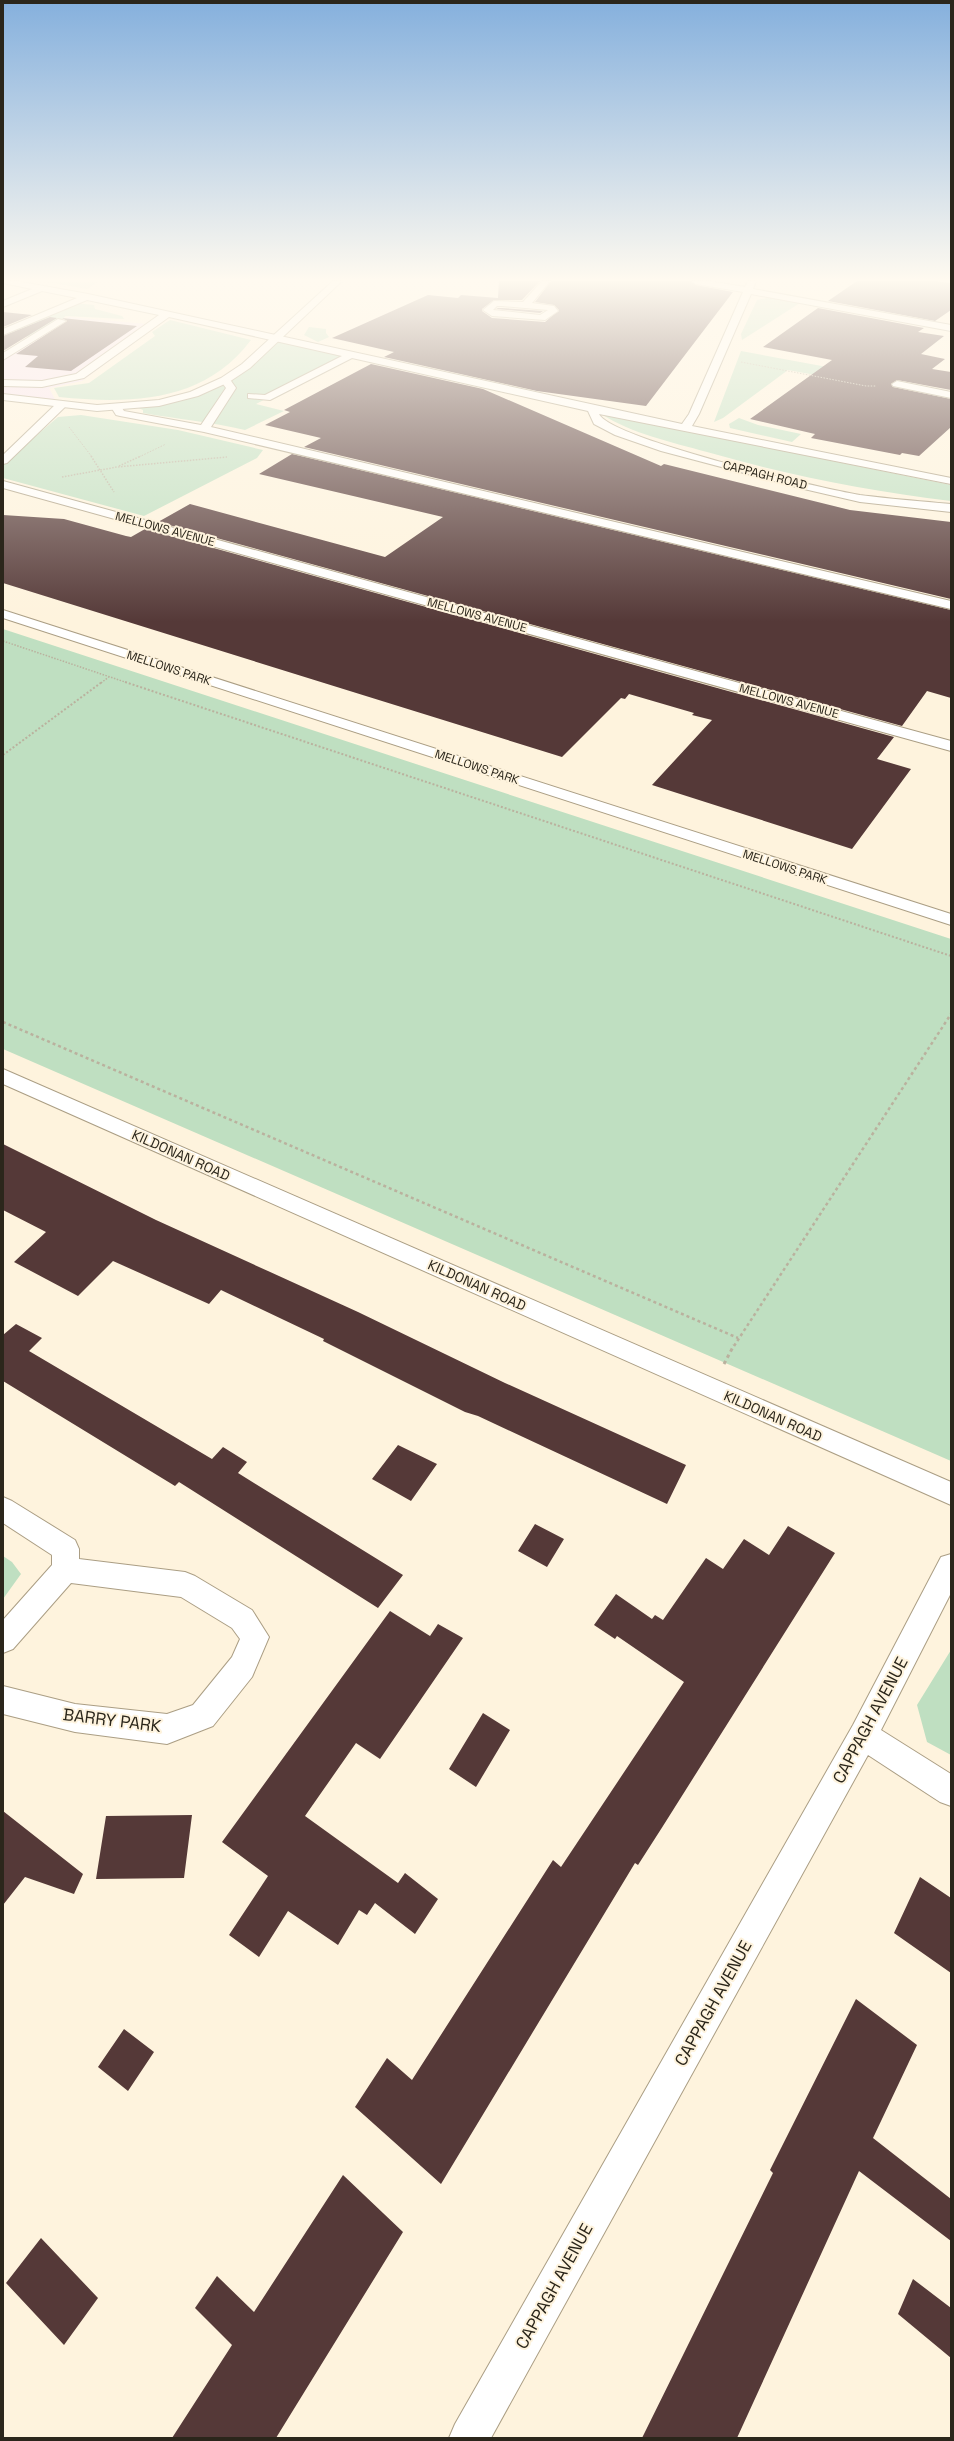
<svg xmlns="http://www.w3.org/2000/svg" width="954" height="2441" font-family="'Space Grotesk',sans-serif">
  <rect width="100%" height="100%" fill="#fef3dd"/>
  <path fill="#f8e3f2" d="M 69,317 L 158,325 L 82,381 L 49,388 L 56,401 L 3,395 L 3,360 Z"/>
  <path fill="#bfdfc1" d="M 42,281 L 99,281 L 87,289 Z
    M 771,297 L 803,301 L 742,340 L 741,334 L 757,300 Z
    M 74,303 L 94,305 L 95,309 L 122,316 L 124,319 L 66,316 L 38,336 L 22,337 L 3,333 Z
    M 170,320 L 251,340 C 204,403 130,404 59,397 L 54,388 L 89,383 L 155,336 L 152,332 Z
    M 309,327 L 326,329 L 326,333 L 329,337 L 318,342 L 304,335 Z
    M 276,338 L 348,356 L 256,404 L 284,411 L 245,430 C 211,422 177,419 143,413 L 143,410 L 134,406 L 159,403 L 225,380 Z
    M 741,351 L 876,376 L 864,384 L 788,370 L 723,418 L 714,422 Z
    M 601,414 L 951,485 L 951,501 C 868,491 787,475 707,452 C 671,442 633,434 601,414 Z
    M 81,415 L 178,430 L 263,450 L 257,458 L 144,516 L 3,478 L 3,464 L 58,417 Z
    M 739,418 L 758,425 L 801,434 L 792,442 L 730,428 L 729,424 Z
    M 3,629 L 951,939 L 951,1461 L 3,1049 Z
    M 3,1556 L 12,1562 L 21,1574 L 3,1599 Z
    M 951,1650 L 951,1755 L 927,1742 L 917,1705 Z"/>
  <path fill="#553938" d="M 499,281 L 540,281 L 522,300 L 494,300 L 482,309 L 482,311 L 492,318 L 545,322 L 559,310 L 554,305 L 535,302 L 551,281 L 691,281 L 696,285 L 733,292 L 646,406 L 537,391 L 384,357 L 394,352 L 332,338 L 428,295 L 458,298 L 461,295 L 498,298 Z
    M 857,281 L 935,281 L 951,283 L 951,310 L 935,321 L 828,301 Z
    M 498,308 L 502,308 L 543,311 L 540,313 L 496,309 Z
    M 818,308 L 924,328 L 918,332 L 944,336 L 921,354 L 945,359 L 932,369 L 951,372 L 951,390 L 897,380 L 891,384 L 893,387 L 951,399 L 951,427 L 919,456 L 902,453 L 900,455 L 811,438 L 815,434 L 750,419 L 832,360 L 763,347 Z
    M 3,312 L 32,315 L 3,327 Z
    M 50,317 L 57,318 L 3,351 L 3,336 Z
    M 62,318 L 137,326 L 71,371 L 25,367 L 38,356 L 16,354 L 67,321 Z
    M 371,364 L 483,389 L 661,466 L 664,464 L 850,510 L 951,522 L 951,599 L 304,447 L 321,438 L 265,425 L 290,412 L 284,410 Z
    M 292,454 L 951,610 L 951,698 L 927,691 L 902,726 L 158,522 L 190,504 L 385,557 L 443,517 L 259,474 Z
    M 3,515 L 64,519 L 126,536 L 131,537 L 145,529 L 894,737 L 877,759 L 911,769 L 852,849 L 652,785 L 712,720 L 692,715 L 694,713 L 629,694 L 625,699 L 621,698 L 562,757 L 3,583 Z
    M 3,1144 L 156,1220 L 358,1312 L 505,1383 L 686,1465 L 667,1504 L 478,1416 L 465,1412 L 323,1341 L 324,1339 L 221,1290 L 209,1304 L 113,1261 L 78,1296 L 14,1262 L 46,1232 L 3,1210 Z
    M 16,1324 L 42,1338 L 29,1351 L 212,1459 L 223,1447 L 247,1462 L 238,1473 L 403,1575 L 378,1608 L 179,1482 L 175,1486 L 3,1381 L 3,1335 Z
    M 398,1445 L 437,1464 L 411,1501 L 372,1479 Z
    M 535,1524 L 564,1539 L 547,1567 L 518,1551 Z
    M 788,1526 L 835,1553 L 663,1826 L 638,1865 L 635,1863 L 441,2184 L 355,2107 L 387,2058 L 412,2080 L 553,1860 L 561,1867 L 684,1682 L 617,1636 L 615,1639 L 594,1625 L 616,1594 L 652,1619 L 655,1615 L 663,1620 L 706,1558 L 723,1569 L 744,1539 L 769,1555 Z
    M 390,1611 L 430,1636 L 438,1624 L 463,1638 L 380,1759 L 356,1743 L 305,1816 L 398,1883 L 405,1873 L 438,1899 L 415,1934 L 375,1903 L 367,1915 L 359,1910 L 338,1945 L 288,1911 L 259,1957 L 229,1935 L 268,1876 L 222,1842 Z
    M 483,1713 L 510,1730 L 476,1787 L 449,1769 Z
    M 3,1811 L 83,1874 L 74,1894 L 25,1877 L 3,1905 Z
    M 192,1815 L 184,1878 L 96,1879 L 106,1816 Z
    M 920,1877 L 951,1898 L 951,1973 L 894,1933 Z
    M 856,1999 L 917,2045 L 873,2138 L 951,2199 L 951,2241 L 859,2171 L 737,2438 L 642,2438 L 773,2173 L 770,2170 Z
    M 124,2029 L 154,2052 L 128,2091 L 98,2067 Z
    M 343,2175 L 403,2232 L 276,2438 L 172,2438 L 232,2345 L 195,2308 L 217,2276 L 254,2312 Z
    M 41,2238 L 98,2298 L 64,2345 L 6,2283 Z
    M 913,2279 L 951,2308 L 951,2358 L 898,2314 Z"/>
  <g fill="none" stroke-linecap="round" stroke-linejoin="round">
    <g stroke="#ab9e84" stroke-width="2">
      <path id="minor" d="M 3,281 L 16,281 L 88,294 L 682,424 L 689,414 L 743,292 L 696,284 L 692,281 L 709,281 L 745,287 L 748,281 L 756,281 L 753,289 L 951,325 L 951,331 L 751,294 L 699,414 L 692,426 L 951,478 L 951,484 L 599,414 C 611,439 823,489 860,495 C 890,499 921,501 951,504 L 951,512 L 860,502 L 804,489 L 661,451 L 615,435 L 594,424 L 588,411 L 352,358 L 270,400 L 248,398 L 248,394 L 265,395 L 342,356 L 169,317 L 84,378 L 42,387 L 3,386 L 3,380 L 42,381 L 76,374 L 159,315 L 87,300 L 3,335 L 3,329 L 77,298 L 42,291 L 3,307 L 3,301 L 32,289 L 3,283 Z
        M 542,281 L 550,281 L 532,303 L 554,306 L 558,311 L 545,320 L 492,316 L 483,310 L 494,301 L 523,302 ZM 497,306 L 502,306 L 548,310 L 540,315 L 493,310 Z
        M 58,319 L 66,321 L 3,360 L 3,353 Z
        M 225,377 L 229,378 L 236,388 L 211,427 L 951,601 L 951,609 L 204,432 L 120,416 L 116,415 L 111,407 L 116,404 L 120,405 L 124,411 L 201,425 L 226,388 L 220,380 Z
        M 897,381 L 951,392 L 951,398 L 893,386 L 892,384 Z
        M 61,402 L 65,403 L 65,407 L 7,463 L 3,464 L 3,455 L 57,403 Z
        M 3,481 L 951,741 L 951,751 L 3,488 Z
        M 3,610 L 951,914 L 951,925 L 3,618 Z
        M 3,1069 L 951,1482 L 951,1505 L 3,1084 Z
        M 3,1497 L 12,1501 L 75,1540 L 79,1549 L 79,1559 L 185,1572 L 195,1576 L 252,1610 L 269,1637 L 252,1677 L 213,1726 L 167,1744 L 75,1732 L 3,1714 L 3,1686 L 75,1704 L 167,1714 L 193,1705 L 232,1657 L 240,1639 L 232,1628 L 181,1597 L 71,1583 L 13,1649 L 3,1653 L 3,1620 L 52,1565 L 52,1555 L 3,1523 Z
        M 951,1554 L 951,1593 L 881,1730 L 951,1774 L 951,1806 L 940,1802 L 868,1755 L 491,2438 L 449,2438 L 455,2424 L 853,1725 L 941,1557 Z"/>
    </g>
    <g stroke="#ab9e84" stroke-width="2">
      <path id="major" d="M 333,281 L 342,281 L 250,368 L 229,382 L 198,396 L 159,406 L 97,411 L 3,400 L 3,394 L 97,405 L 159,400 L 190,392 L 221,378 L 242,364 Z"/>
    </g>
    <path stroke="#bab19e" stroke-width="1" stroke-dasharray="1.5 1.5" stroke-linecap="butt" d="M 741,362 L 866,386 L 876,386
      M 69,427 L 92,457
      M 139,457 L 166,444"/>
    <path stroke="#bab19e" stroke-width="1.5" stroke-dasharray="1.5 1.5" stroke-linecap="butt" d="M 91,456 L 114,492
      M 119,466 L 141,456
      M 62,477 L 117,467 L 227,457
      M 3,641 L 128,683
      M 101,683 L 110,676"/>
    <path stroke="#bab19e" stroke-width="2" stroke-dasharray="2 2" stroke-linecap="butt" d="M 125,682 L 951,956
      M 3,755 L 102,682"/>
    <path stroke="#bab19e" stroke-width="2.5" stroke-dasharray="3 3" stroke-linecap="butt" d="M 3,1022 L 738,1338
      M 734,1346 L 951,1014"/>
    <path stroke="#bab19e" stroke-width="3" stroke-dasharray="3.5 3.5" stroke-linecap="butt" d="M 724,1364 L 734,1345"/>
    <use href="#minor" fill="#fff" fill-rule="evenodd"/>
    <use href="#major" fill="#fff" fill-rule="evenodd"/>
  </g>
  <linearGradient id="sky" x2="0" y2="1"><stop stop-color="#85b0dd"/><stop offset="0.45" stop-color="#fffaf0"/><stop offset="1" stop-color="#fffaf0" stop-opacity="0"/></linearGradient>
  <rect width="954" height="622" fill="url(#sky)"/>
  <g text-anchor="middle" stroke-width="4" stroke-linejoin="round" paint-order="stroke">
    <g font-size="12" fill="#2b261b" stroke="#fef3dd">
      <text transform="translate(765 475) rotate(14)" y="4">CAPPAGH ROAD</text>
      <text transform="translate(165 529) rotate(15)" y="4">MELLOWS AVENUE</text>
      <text transform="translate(477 615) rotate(15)" y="4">MELLOWS AVENUE</text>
      <text transform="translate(169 668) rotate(18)" y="4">MELLOWS PARK</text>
      <text transform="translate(789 701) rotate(15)" y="4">MELLOWS AVENUE</text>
      <text transform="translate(477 767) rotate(18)" y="4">MELLOWS PARK</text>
      <text transform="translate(785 867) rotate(18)" y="4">MELLOWS PARK</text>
    </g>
    <g font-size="14" fill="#2b261b" stroke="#fef3dd">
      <text transform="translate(181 1155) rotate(24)" y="5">KILDONAN ROAD</text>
      <text transform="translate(477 1285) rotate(24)" y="5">KILDONAN ROAD</text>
      <text transform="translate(773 1416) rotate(24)" y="5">KILDONAN ROAD</text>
    </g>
    <g font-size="17" fill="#2b261b" stroke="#fef3dd">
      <text transform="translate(112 1720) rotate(7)" y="6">BARRY PARK</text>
      <text transform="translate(870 1720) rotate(-62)" y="6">CAPPAGH AVENUE</text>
      <text transform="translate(713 2003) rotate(-61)" y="6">CAPPAGH AVENUE</text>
      <text transform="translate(554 2286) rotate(-61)" y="6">CAPPAGH AVENUE</text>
    </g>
  </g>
  <rect width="954" height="2441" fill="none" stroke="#2b261b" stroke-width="8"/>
</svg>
